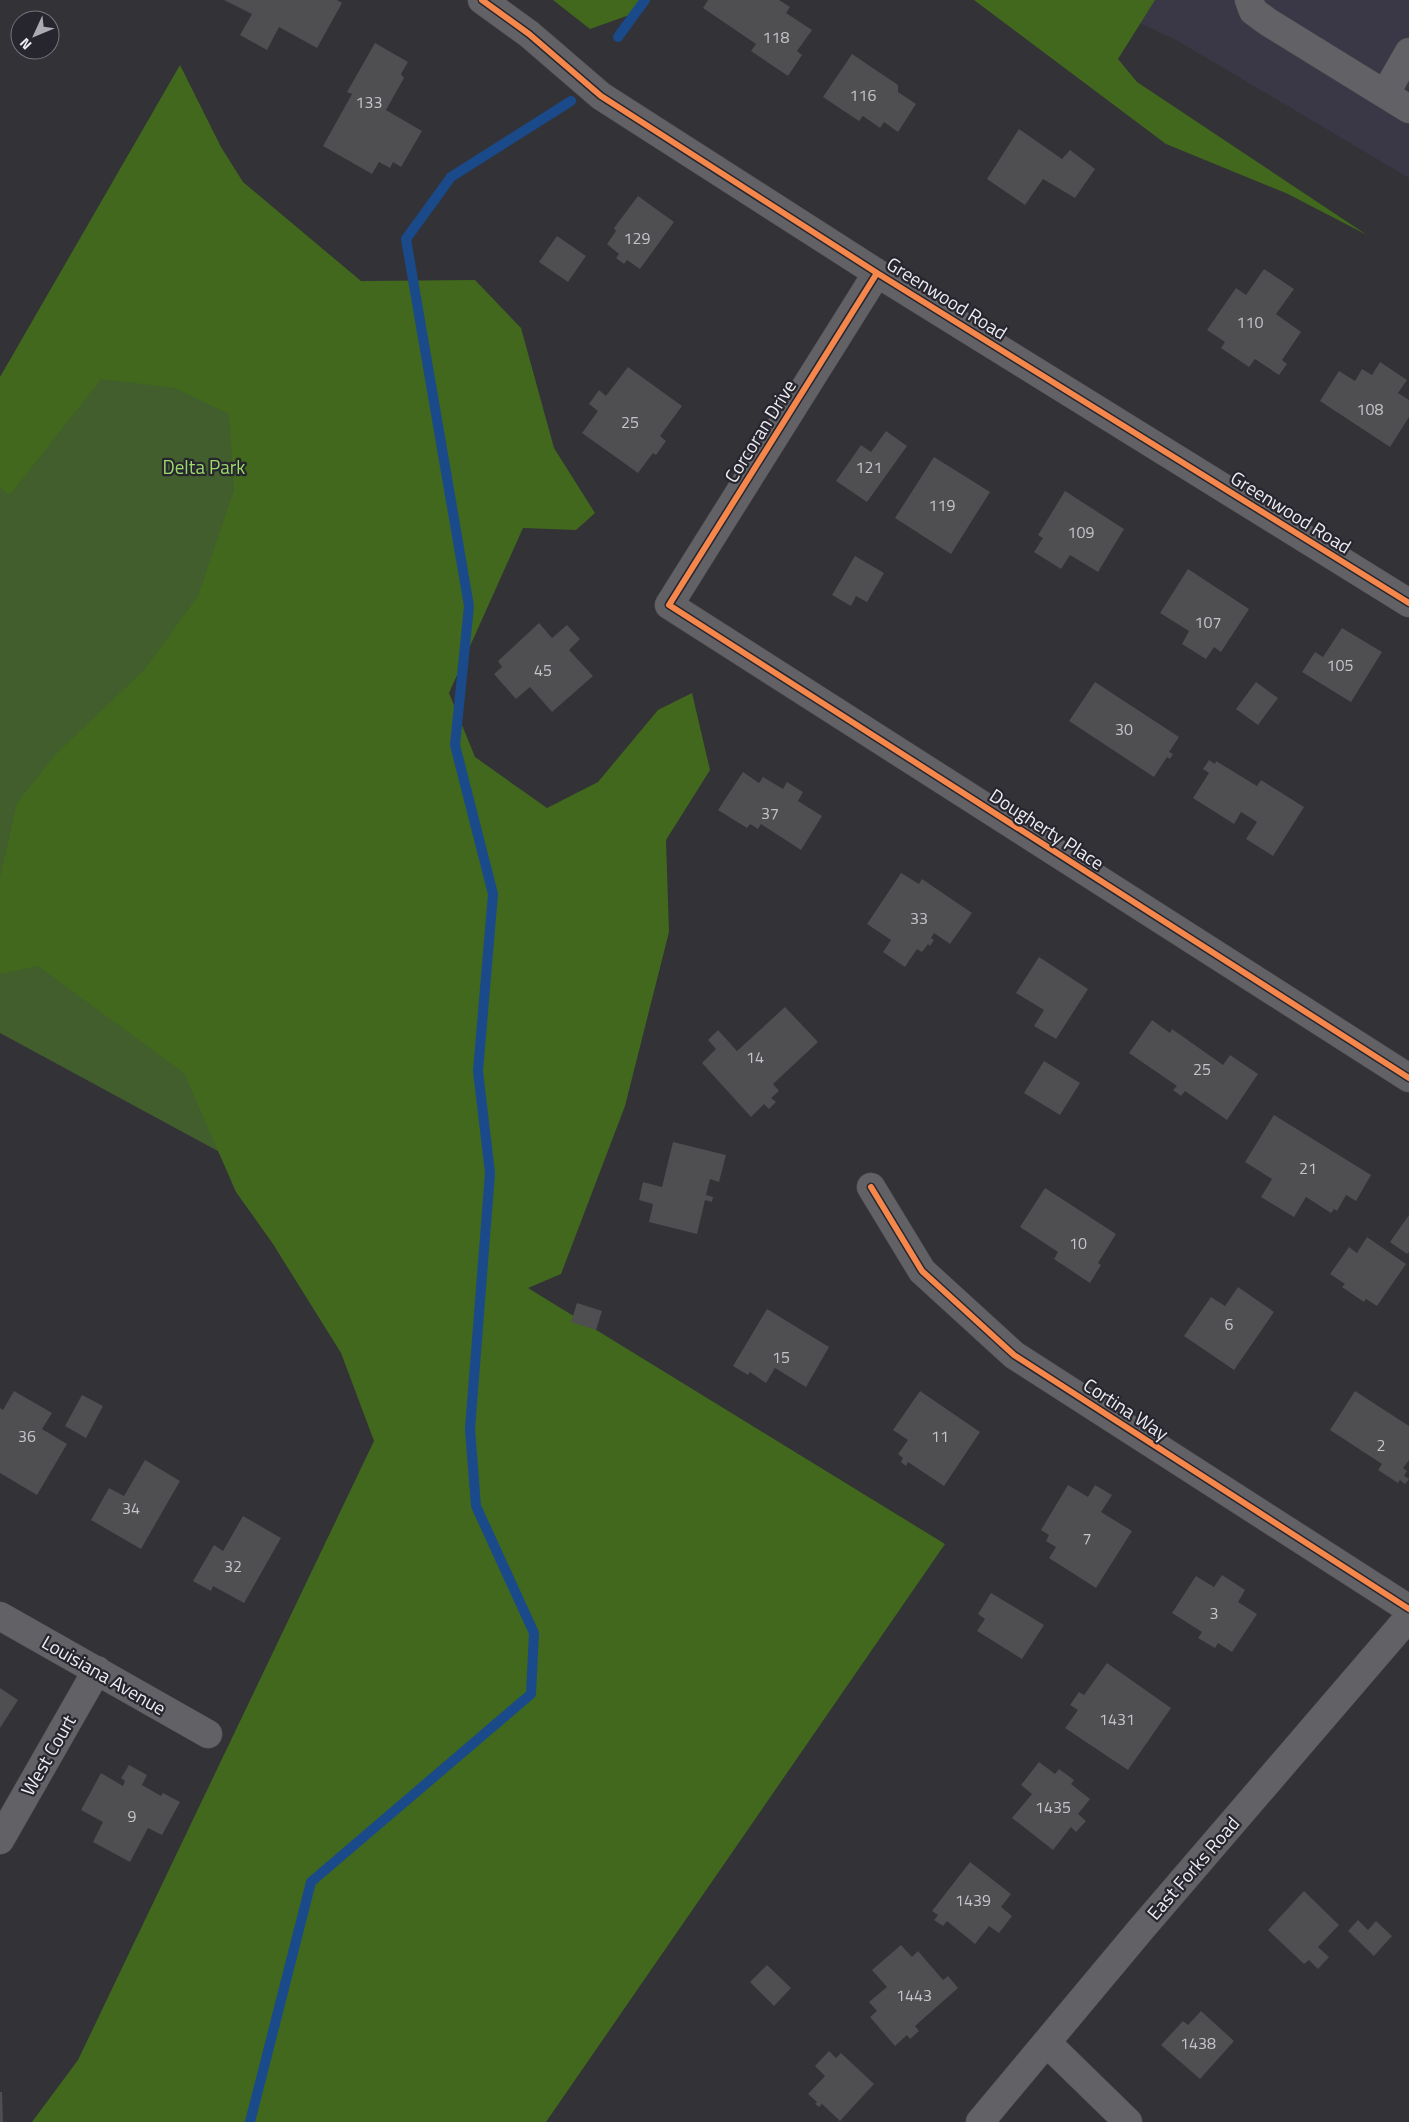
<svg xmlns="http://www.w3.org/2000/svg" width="1409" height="2122" font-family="'Titillium Web',sans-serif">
  <rect width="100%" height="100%" fill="#323237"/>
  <path fill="#3a3846" d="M 1091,0 L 1409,0 L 1409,178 L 1178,41 Z"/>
  <path fill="#415e2c" d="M 146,156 L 420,333 L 452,1278 L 0,1033 L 0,404 Z"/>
  <path fill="#41681d" d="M 553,0 L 646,0 L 635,13 L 590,29 Z
    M 974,0 L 1155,0 L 1118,59 L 1137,82 L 1367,235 L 1288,194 L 1166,144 Z
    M 180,65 L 221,147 L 243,182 L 361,281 L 475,280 L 521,328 L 554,448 L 595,513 L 576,530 L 523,528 L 449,693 L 475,757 L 547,808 L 598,782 L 658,710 L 692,693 L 710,770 L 666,840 L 669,932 L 625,1106 L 561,1274 L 528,1288 L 945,1544 L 546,2122 L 32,2122 L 78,2060 L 374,1441 L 341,1353 L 273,1244 L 236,1192 L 184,1073 L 38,966 L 0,974 L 0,878 L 17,803 L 56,754 L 145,669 L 198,596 L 234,490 L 229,414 L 175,388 L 101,379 L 10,495 L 0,488 L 0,377 Z"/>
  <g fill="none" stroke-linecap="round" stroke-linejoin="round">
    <path stroke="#1b4a8a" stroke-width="10" d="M 618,37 L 645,0
      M 250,2122 L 311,1882 L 531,1694 L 534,1633 L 476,1506 L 470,1429 L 490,1173 L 478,1071 L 493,894 L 455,745 L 469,606 L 406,239 L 451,177 L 571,101"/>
  </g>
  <path fill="#4f4e50" d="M 224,0 L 337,0 L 342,3 L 317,48 L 279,27 L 267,50 L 240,35 L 252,14 Z
    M 708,0 L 779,0 L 790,7 L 786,13 L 812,30 L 797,51 L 802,55 L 788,76 L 751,51 L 756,44 L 703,8 Z
    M 375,43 L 408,62 L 401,74 L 404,78 L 386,110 L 422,131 L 401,167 L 393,162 L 390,168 L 379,162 L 372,174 L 323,146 L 352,94 L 347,92 Z
    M 852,54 L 898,85 L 898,92 L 916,104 L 898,132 L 884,122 L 880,128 L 863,116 L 859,121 L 823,97 Z
    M 1019,129 L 1062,159 L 1070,150 L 1095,169 L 1075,198 L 1043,179 L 1025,205 L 987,179 Z
    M 638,196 L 674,222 L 640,269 L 627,260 L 624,264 L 616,258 L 619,254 L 607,244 L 616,231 L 614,228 Z
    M 557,236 L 586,256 L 568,282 L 539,262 Z
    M 1264,269 L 1294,289 L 1276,314 L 1301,332 L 1282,360 L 1287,364 L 1279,375 L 1255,359 L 1249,367 L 1221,348 L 1225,342 L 1207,330 L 1236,288 L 1246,295 Z
    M 1380,362 L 1407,380 L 1398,393 L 1409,400 L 1409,417 L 1390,447 L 1320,401 L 1339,371 L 1355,381 L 1362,369 L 1372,375 Z
    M 628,367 L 682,406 L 660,436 L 666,441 L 656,455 L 653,453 L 638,473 L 582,433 L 598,411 L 589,404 L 599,390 L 606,396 Z
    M 886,431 L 907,446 L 867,502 L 836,481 L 861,445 L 871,452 Z
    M 934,457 L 990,492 L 951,554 L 895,518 Z
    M 1065,491 L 1124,529 L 1098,572 L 1070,555 L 1061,569 L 1034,552 L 1043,538 L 1038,535 Z
    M 855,556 L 884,573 L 867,602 L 856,596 L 851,606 L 832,595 Z
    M 1188,569 L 1249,609 L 1221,652 L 1214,647 L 1206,659 L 1182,644 L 1189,631 L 1160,613 Z
    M 539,623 L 552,638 L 567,625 L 580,639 L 569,650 L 593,676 L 552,712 L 530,687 L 516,699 L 494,674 L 502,667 L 498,661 Z
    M 1342,628 L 1382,652 L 1351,702 L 1302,672 L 1315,652 L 1323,657 Z
    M 1095,682 L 1179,737 L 1169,752 L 1173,754 L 1170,759 L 1167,757 L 1154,777 L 1069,721 Z
    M 1256,682 L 1278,698 L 1258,725 L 1236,709 Z
    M 1209,760 L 1215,764 L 1216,761 L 1257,786 L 1261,780 L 1304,807 L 1273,856 L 1246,839 L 1257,822 L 1241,812 L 1234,824 L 1193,798 L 1209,773 L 1203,769 Z
    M 743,772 L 759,783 L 763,777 L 783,789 L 787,782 L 803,792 L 798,801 L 822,816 L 801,850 L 761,824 L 758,829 L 750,824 L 747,828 L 718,810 Z
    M 901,873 L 919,884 L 922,879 L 972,913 L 950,944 L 934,933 L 931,938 L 934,940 L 930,946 L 928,944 L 922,952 L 917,949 L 905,967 L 883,952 L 891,940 L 867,924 Z
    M 1039,957 L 1088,989 L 1056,1039 L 1034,1026 L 1044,1010 L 1016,993 Z
    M 785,1007 L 818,1042 L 773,1084 L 779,1091 L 771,1098 L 776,1102 L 769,1109 L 764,1104 L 751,1117 L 702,1063 L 716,1049 L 708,1040 L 718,1030 L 737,1051 Z
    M 1152,1020 L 1170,1033 L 1172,1029 L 1223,1065 L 1230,1055 L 1258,1074 L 1227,1120 L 1185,1091 L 1181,1096 L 1173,1090 L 1177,1086 L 1129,1053 Z
    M 1044,1061 L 1080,1083 L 1060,1115 L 1024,1093 Z
    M 1274,1115 L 1371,1175 L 1356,1201 L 1346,1195 L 1337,1211 L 1334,1209 L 1331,1213 L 1306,1197 L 1294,1217 L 1261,1197 L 1272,1179 L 1245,1162 Z
    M 673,1142 L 726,1155 L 719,1182 L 710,1179 L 706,1195 L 713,1197 L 712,1202 L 705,1200 L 697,1234 L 649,1222 L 653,1204 L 639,1200 L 643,1182 L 662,1187 Z
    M 1045,1188 L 1116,1234 L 1098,1263 L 1101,1265 L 1090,1283 L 1054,1259 L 1058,1252 L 1020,1227 Z
    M 1409,1215 L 1409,1252 L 1407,1254 L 1390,1242 Z
    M 1367,1237 L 1406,1264 L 1377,1306 L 1366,1299 L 1364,1302 L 1342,1287 L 1345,1284 L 1330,1274 L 1349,1247 L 1357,1253 Z
    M 1238,1287 L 1274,1312 L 1234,1370 L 1184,1336 L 1211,1297 L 1225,1306 Z
    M 577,1303 L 602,1311 L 596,1330 L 571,1322 Z
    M 767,1309 L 829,1347 L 806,1387 L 775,1368 L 766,1383 L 750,1372 L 748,1375 L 733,1366 Z
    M 14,1391 L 52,1413 L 42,1429 L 67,1444 L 37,1495 L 0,1473 L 0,1408 L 3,1410 Z
    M 920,1391 L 980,1432 L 944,1486 L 908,1462 L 906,1466 L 901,1462 L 903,1458 L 898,1454 L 908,1440 L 893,1430 Z
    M 1355,1391 L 1409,1426 L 1409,1460 L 1403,1468 L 1407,1471 L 1404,1476 L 1409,1479 L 1405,1484 L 1400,1480 L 1398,1483 L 1378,1470 L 1382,1464 L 1330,1430 Z
    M 82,1395 L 103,1406 L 86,1438 L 65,1426 Z
    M 145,1460 L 180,1481 L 141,1549 L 91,1520 L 109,1488 L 124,1496 Z
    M 1068,1485 L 1088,1497 L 1095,1485 L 1112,1495 L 1101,1512 L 1132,1531 L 1096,1588 L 1049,1558 L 1056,1547 L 1046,1541 L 1049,1535 L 1041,1530 Z
    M 243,1516 L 281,1538 L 244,1603 L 213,1586 L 211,1591 L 193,1581 L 214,1545 L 223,1551 Z
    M 1222,1575 L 1245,1590 L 1238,1602 L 1257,1614 L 1232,1652 L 1218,1643 L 1215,1648 L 1198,1638 L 1202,1632 L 1172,1613 L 1196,1576 L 1214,1587 Z
    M 991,1593 L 1044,1625 L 1022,1659 L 977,1631 L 985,1619 L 978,1614 Z
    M 1107,1663 L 1171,1708 L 1128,1770 L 1065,1728 L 1078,1710 L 1070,1705 L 1079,1692 L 1084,1695 Z
    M 0,1688 L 18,1700 L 0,1728 Z
    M 1039,1762 L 1055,1774 L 1059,1769 L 1074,1780 L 1071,1784 L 1090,1799 L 1078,1814 L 1086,1821 L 1076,1832 L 1071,1827 L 1053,1850 L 1012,1818 L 1032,1794 L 1021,1785 Z
    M 129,1765 L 147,1775 L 142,1785 L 161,1796 L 163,1793 L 180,1802 L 162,1835 L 148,1828 L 130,1862 L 93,1842 L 103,1822 L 81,1810 L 101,1773 L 123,1786 L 125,1781 L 121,1778 Z
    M 970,1862 L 1011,1894 L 1001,1907 L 1012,1916 L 999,1933 L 989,1926 L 975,1944 L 947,1921 L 943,1926 L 934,1920 L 938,1915 L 932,1911 Z
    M 1304,1891 L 1339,1925 L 1318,1947 L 1329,1957 L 1318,1969 L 1309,1960 L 1304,1964 L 1268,1930 Z
    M 1358,1920 L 1368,1930 L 1376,1921 L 1392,1936 L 1374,1956 L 1348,1931 Z
    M 901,1945 L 912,1957 L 918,1951 L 943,1980 L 948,1976 L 958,1988 L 915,2026 L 919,2031 L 910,2039 L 907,2035 L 895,2046 L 870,2017 L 877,2011 L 869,2002 L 887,1987 L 872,1970 Z
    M 767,1965 L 791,1988 L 774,2006 L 750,1982 Z
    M 1201,2011 L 1234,2041 L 1200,2079 L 1161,2045 L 1183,2021 L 1188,2025 Z
    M 829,2051 L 836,2058 L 841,2053 L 874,2084 L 840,2121 L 822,2104 L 819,2107 L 815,2104 L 817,2102 L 808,2094 L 825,2076 L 815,2066 Z
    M 0,2092 L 2,2092 L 3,2122 L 0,2122 Z"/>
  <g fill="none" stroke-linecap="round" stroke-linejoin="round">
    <g stroke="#515155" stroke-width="29">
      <path id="minor" d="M 482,0 L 529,34 L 601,96 L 877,273 L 1409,603
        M 1249,0 L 1253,11 L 1268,22 L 1409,109
        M 1385,94 L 1409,52
        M 877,273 L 669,605 L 1409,1078
        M 871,1187 L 922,1271 L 1014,1355 L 1409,1609
        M 0,1616 L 208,1734
        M 0,1840 L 97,1670
        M 1047,2043 L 1128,2122
        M 980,2122 L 1142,1928 L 1409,1617"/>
    </g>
    <use href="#minor" stroke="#626165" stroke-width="28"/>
    <g stroke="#27262e" stroke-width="9">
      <path id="cycleway" d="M 482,0 L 529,34 L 601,96 L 877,273 L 1409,603
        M 877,273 L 669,605 L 1409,1078
        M 871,1187 L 922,1271 L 1014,1355 L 1409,1609"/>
    </g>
    <use href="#cycleway" stroke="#f5874c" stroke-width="6"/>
  </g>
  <g text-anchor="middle" stroke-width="4.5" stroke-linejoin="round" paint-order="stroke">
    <g font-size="16" fill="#c5c4ca">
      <text x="776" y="43">118</text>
      <text x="863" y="101">116</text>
      <text x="369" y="108">133</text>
      <text x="637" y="244">129</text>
      <text x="1250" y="328">110</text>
      <text x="1370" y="415">108</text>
      <text x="630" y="428">25</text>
      <text x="869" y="473">121</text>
      <text x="942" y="511">119</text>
      <text x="1081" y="538">109</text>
      <text x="1208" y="628">107</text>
      <text x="1340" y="671">105</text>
      <text x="543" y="676">45</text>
      <text x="1124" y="735">30</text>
      <text x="770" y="819">37</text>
      <text x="919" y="924">33</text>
      <text x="755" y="1063">14</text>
      <text x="1202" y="1075">25</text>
      <text x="1308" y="1174">21</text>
      <text x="1078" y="1249">10</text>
      <text x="1229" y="1330">6</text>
      <text x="781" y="1363">15</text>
      <text x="27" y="1442">36</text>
      <text x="940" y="1442">11</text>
      <text x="1381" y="1451">2</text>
      <text x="131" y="1514">34</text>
      <text x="1087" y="1544">7</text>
      <text x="233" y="1572">32</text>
      <text x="1214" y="1619">3</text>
      <text x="1117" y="1725">1431</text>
      <text x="1053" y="1813">1435</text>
      <text x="132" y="1822">9</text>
      <text x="973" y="1906">1439</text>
      <text x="914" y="2001">1443</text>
      <text x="1198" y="2049">1438</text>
    </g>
    <g font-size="19" fill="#ececf2" stroke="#27262e">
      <text transform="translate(947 298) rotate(32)" y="7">Greenwood Road</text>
      <text transform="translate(760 431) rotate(-58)" y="7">Corcoran Drive</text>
      <text transform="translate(1291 512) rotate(32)" y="7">Greenwood Road</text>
      <text transform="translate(1047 829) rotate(33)" y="7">Dougherty Place</text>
      <text transform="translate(1126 1409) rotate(33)" y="7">Cortina Way</text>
      <text transform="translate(104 1675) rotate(30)" y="7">Louisiana Avenue</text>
      <text transform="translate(48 1755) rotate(-60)" y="7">West Court</text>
      <text transform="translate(1193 1868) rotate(-49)" y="7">East Forks Road</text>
    </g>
    <g font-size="19" fill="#9ad96a" stroke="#27262e">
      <text x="204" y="474">Delta Park</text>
    </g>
  </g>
  <g transform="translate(35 35) rotate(226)"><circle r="24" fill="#27262e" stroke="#76757c"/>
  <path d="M0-4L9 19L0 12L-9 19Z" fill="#ababb1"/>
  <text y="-8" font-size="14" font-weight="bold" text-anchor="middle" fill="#ececf2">N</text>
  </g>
</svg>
